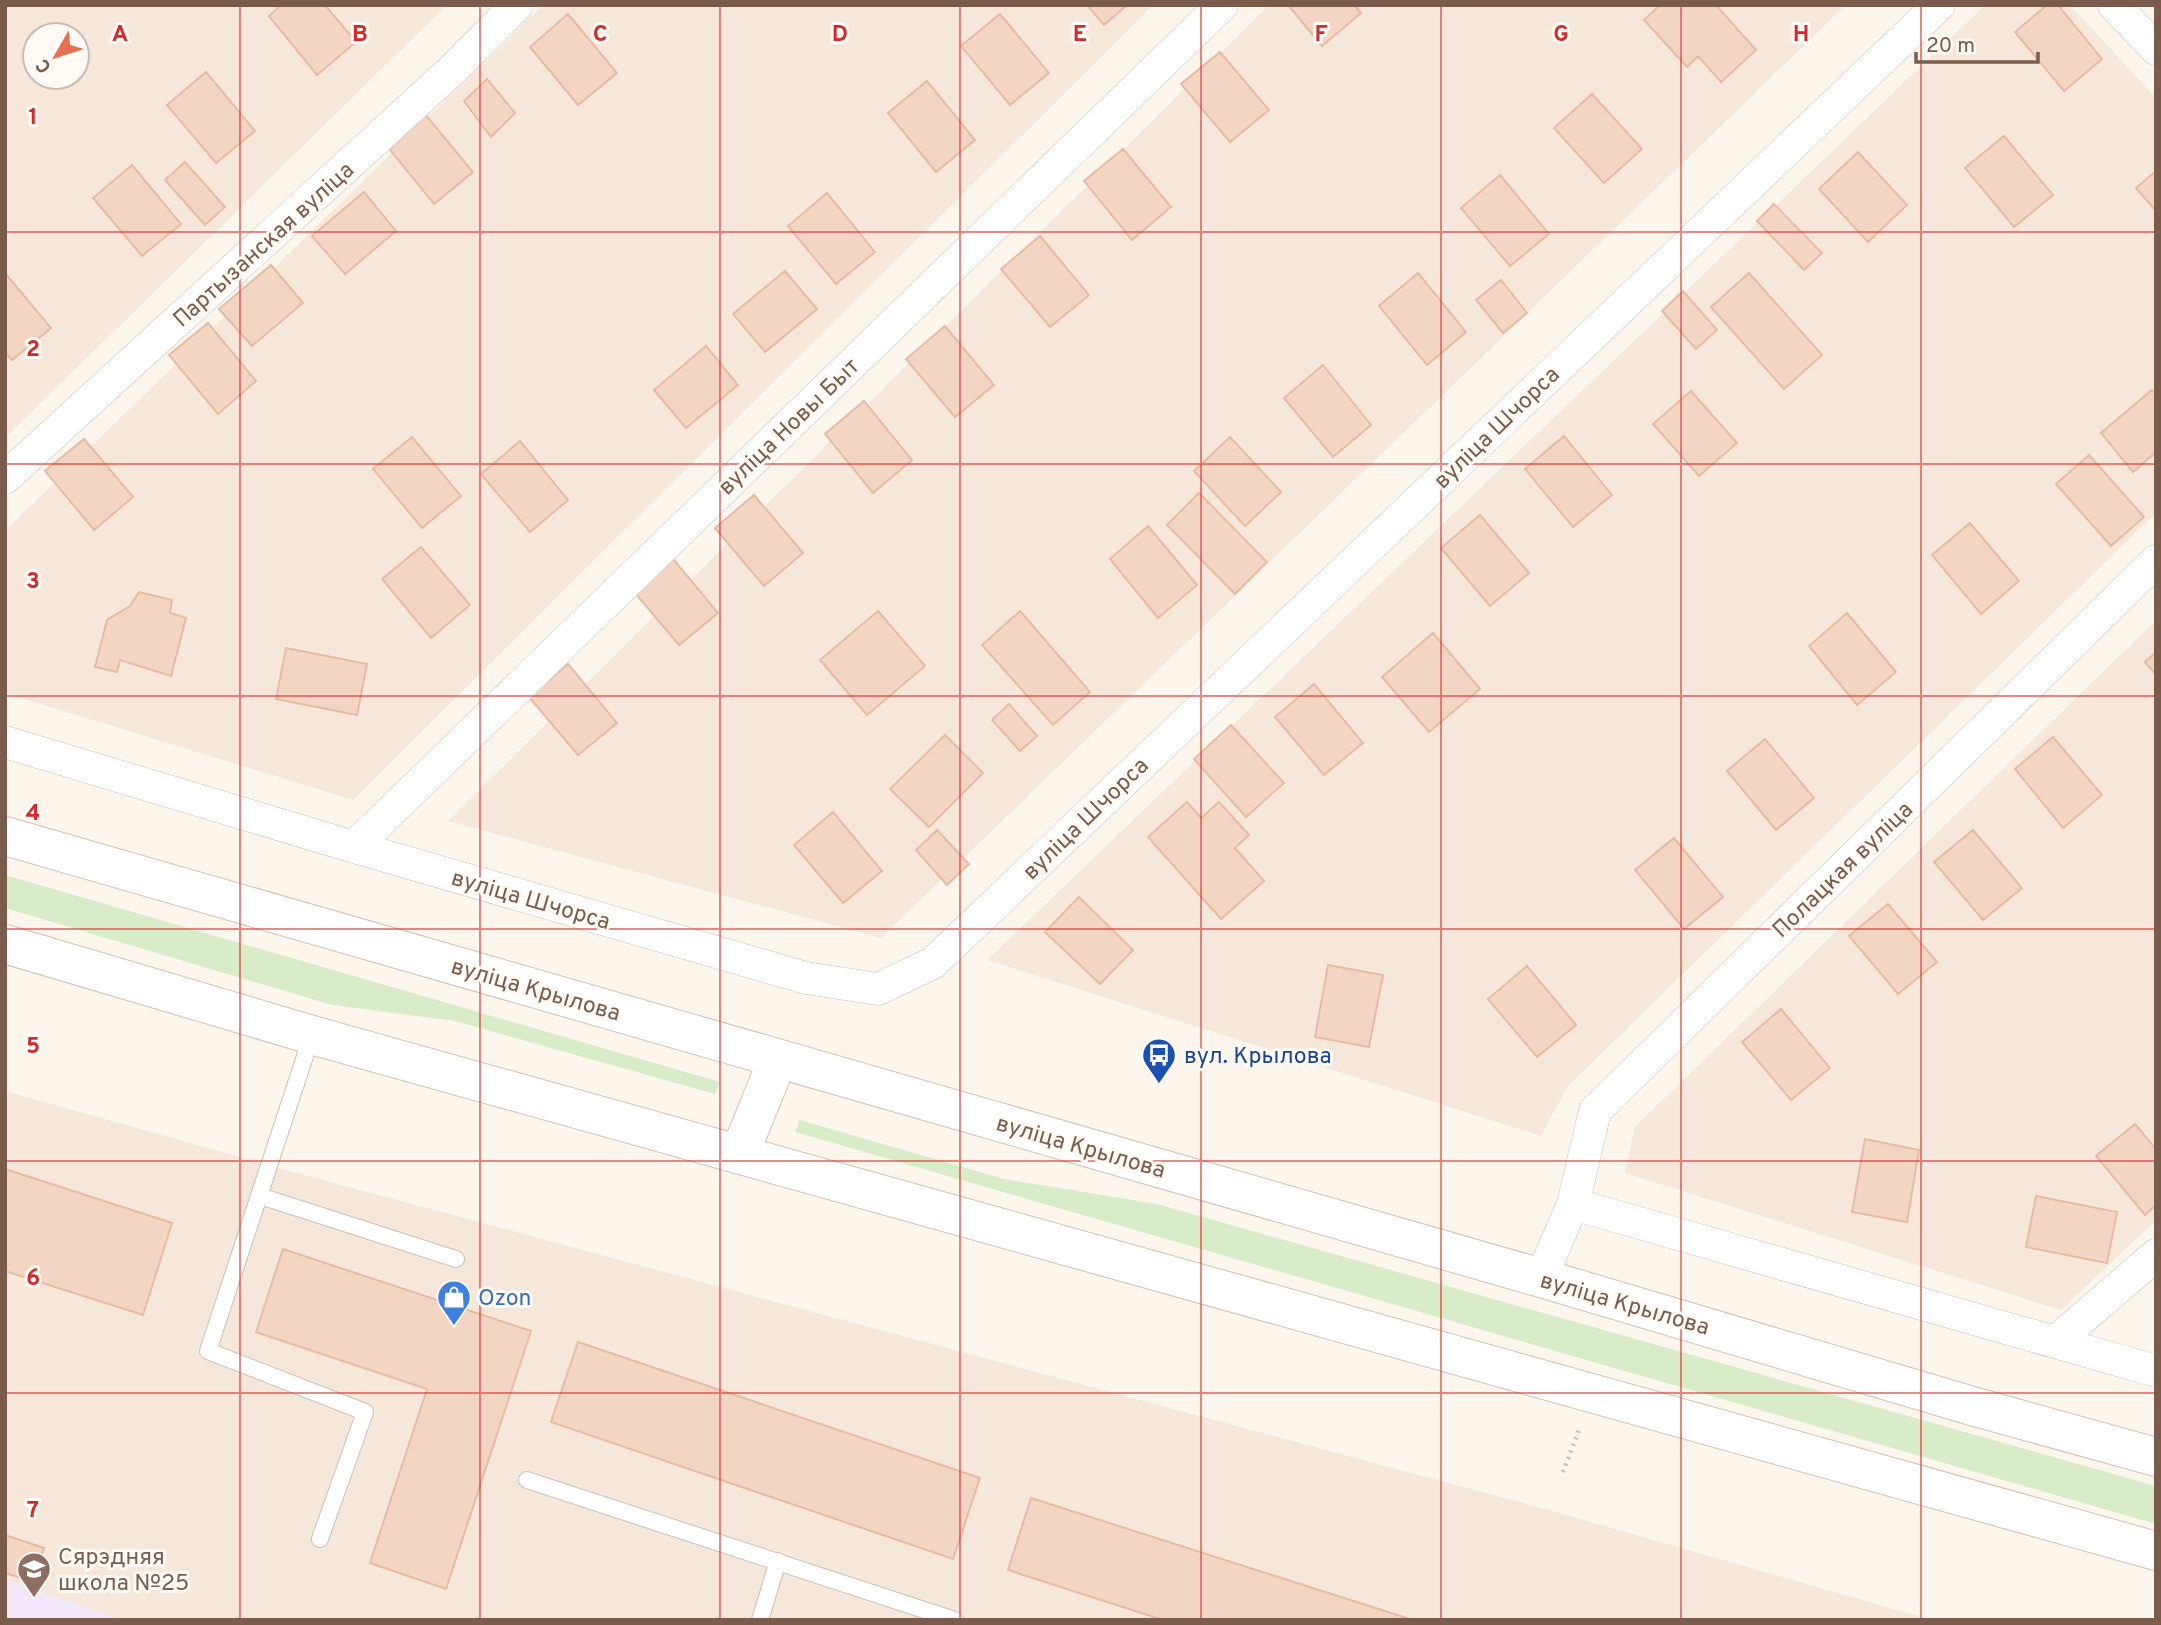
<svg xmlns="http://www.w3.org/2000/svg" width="2161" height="1625" font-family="Overpass,sans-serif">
  <rect width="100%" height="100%" fill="#fdf6ec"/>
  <path fill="#f5e8da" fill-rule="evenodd" d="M 5,5 L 447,5 L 5,438 ZM 35,35 L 77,35 L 77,77 L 35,77 Z
    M 543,5 L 1153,5 L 353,800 L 5,693 L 5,531 Z
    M 1269,5 L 1846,5 L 881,938 L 448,821 Z
    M 1985,5 L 2070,5 L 2156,98 L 2156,513 L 1567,1087 L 1541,1136 L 987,960 Z
    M 2156,620 L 2156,1220 L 2061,1310 L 1625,1173 L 1635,1127 Z
    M 5,1091 L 297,1173 L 1549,1510 L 1932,1620 L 5,1620 Z"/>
  <path fill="#f3e8fa" d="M 5,1579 L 122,1620 L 5,1620 Z"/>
  <path fill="#d8ecc9" d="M 5,875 L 720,1082 L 715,1094 L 455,1021 L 332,1005 L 5,908 Z
    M 800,1120 L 1004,1179 L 1157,1204 L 2156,1486 L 2156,1524 L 795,1132 Z"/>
  <path fill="#f3d5c3" stroke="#e6bba3" stroke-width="2" d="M 281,5 L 325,5 L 356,42 L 317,75 L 269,16 Z
    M 1087,5 L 1127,5 L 1104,25 Z
    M 1288,5 L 1354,5 L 1361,13 L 1322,46 Z
    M 1660,5 L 1716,5 L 1756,50 L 1721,82 L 1698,56 L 1687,67 L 1644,20 Z
    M 2047,5 L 2058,5 L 2102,59 L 2064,91 L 2015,32 Z
    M 568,14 L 617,73 L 578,105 L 530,47 Z
    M 1000,14 L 1049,73 L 1010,105 L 961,46 Z
    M 1220,52 L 1269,110 L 1230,142 L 1181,84 Z
    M 206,72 L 255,131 L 216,163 L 167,105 Z
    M 487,79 L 515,113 L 491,137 L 464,101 Z
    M 927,81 L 975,140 L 936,172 L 888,113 Z
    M 1592,94 L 1642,149 L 1604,183 L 1554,128 Z
    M 424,113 L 473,172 L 434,204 L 386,145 Z
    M 2004,136 L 2053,195 L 2014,227 L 1965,168 Z
    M 1123,149 L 1171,207 L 1132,240 L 1084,181 Z
    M 1858,152 L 1907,205 L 1868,242 L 1819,189 Z
    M 185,162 L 225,207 L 205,225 L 165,180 Z
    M 132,165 L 181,224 L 142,256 L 93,198 Z
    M 2156,171 L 2156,211 L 2136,188 Z
    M 1500,175 L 1549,234 L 1510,266 L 1461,208 Z
    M 364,192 L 396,231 L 345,274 L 312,236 Z
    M 827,193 L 875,252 L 836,284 L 788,226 Z
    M 1774,204 L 1822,253 L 1804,270 L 1757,221 Z
    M 1040,236 L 1089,295 L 1050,327 L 1001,269 Z
    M 271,265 L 303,303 L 252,346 L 219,309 Z
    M 785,271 L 817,309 L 765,352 L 733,314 Z
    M 5,273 L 51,328 L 12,360 L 5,352 Z
    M 1418,273 L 1466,332 L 1427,365 L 1379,306 Z
    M 1749,273 L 1822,355 L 1784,389 L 1711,307 Z
    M 1501,280 L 1527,313 L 1503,333 L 1476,300 Z
    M 1683,291 L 1717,330 L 1696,349 L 1662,311 Z
    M 208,323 L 256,381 L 218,414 L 169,355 Z
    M 945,326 L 994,385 L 955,417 L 906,359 Z
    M 706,346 L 738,385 L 686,428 L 654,390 Z
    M 1323,365 L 1371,425 L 1333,457 L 1284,398 Z
    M 2152,390 L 2156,395 L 2156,452 L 2133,472 L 2101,433 Z
    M 1691,391 L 1737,443 L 1699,476 L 1653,424 Z
    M 864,401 L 912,460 L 873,493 L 825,434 Z
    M 1564,436 L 1612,495 L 1573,527 L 1525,469 Z
    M 412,437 L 461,496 L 422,528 L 373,469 Z
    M 1230,437 L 1281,492 L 1245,526 L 1194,471 Z
    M 84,439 L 133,497 L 94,530 L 45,471 Z
    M 520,441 L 568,500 L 530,532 L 481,474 Z
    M 2089,455 L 2144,517 L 2111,546 L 2056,484 Z
    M 1199,493 L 1267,562 L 1235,594 L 1167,525 Z
    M 754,495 L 803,553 L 764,586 L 715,528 Z
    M 1480,515 L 1529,573 L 1490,606 L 1441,548 Z
    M 1970,523 L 2019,581 L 1981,614 L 1932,555 Z
    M 1148,526 L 1197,585 L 1158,618 L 1110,559 Z
    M 421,547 L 470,605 L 431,638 L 382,579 Z
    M 669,554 L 718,613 L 679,645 L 630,587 Z
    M 139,592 L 172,600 L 170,613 L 186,618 L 171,676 L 120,660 L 117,672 L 95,667 L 107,620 L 130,606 Z
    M 878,611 L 925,666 L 867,715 L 820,660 Z
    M 1020,611 L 1090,692 L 1053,725 L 982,645 Z
    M 1847,613 L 1896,672 L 1857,705 L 1809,646 Z
    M 1433,633 L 1480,689 L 1429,732 L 1382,677 Z
    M 286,648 L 367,664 L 357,715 L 276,699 Z
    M 2156,652 L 2156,675 L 2145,662 Z
    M 568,664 L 617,723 L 578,755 L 529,697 Z
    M 1314,684 L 1363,743 L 1324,775 L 1275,717 Z
    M 1009,704 L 1037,736 L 1020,751 L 992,720 Z
    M 1231,725 L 1284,783 L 1246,817 L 1194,759 Z
    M 945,735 L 983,773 L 929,827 L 890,789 Z
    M 2053,737 L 2102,795 L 2063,828 L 2015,769 Z
    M 1765,739 L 1814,798 L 1776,830 L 1727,771 Z
    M 1187,802 L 1201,818 L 1219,802 L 1249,835 L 1235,848 L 1264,881 L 1221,919 L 1148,837 Z
    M 833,812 L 882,871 L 843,903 L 794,845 Z
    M 937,830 L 969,864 L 947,885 L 916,850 Z
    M 1973,830 L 2022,888 L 1983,920 L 1934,862 Z
    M 1674,838 L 1723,897 L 1684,929 L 1635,870 Z
    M 1079,897 L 1133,950 L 1100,984 L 1045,932 Z
    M 1888,904 L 1937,962 L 1898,994 L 1849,936 Z
    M 1328,965 L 1383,975 L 1369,1047 L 1315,1037 Z
    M 1527,966 L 1576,1025 L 1537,1057 L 1488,999 Z
    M 1781,1009 L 1830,1068 L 1791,1100 L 1742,1042 Z
    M 2135,1124 L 2156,1149 L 2156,1205 L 2145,1215 L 2096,1156 Z
    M 1865,1139 L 1919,1150 L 1907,1222 L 1852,1212 Z
    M 5,1169 L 172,1223 L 143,1315 L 5,1271 Z
    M 2036,1196 L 2117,1212 L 2107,1263 L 2026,1247 Z
    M 283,1249 L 531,1331 L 446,1589 L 370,1563 L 427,1389 L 256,1332 Z
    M 578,1342 L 980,1478 L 953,1559 L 551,1422 Z
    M 1031,1498 L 1413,1620 L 1163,1620 L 1008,1570 Z
    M 5,1535 L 44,1548 L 33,1582 L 5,1573 Z"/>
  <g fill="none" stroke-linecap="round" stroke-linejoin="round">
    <g stroke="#d1beb0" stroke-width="18">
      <path id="lane" d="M 312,1035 L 208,1351 L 365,1412 L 320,1539
        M 260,1196 L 456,1259
        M 527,1480 L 955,1620
        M 760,1620 L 778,1561"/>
    </g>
    <g stroke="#d1beb0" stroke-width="33">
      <path id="street" d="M 2114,5 L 2156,49
        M 5,478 L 451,71 L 517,5
        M 5,742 L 354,847 L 806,978 L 878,989 L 933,963 L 1939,5
        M 354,847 L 1222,5
        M 1573,1204 L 2156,1371
        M 1541,1278 L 1573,1204 L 1595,1111 L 2156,561
        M 2055,1342 L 2156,1255"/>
    </g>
    <g stroke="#d6c0b0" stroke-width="40">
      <path id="secondary" d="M 5,836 L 1541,1278 L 1972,1406 L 2156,1457
        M 5,944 L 312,1035 L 2156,1551
        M 739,1155 L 778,1059"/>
    </g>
    <path stroke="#d9b8a5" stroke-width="4.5" stroke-dasharray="2 5" stroke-linecap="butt" d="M 1563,1472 L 1579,1430"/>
    <use href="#lane" stroke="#fff" stroke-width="16"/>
    <use href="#street" stroke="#fff" stroke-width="32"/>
    <use href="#secondary" stroke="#fff" stroke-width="38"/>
  </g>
  <path fill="none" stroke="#d62828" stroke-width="2" stroke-opacity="0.55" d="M 240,5 L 240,1620M 480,5 L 480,1620M 720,5 L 720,1620M 960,5 L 960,1620M 1201,5 L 1201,1620M 1441,5 L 1441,1620M 1681,5 L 1681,1620M 1921,5 L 1921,1620M 5,232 L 2156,232M 5,464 L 2156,464M 5,696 L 2156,696M 5,929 L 2156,929M 5,1161 L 2156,1161M 5,1393 L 2156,1393"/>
  <defs>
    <g id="bus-pin" transform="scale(1.75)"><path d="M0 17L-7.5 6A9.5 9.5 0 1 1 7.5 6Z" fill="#1a4fb4" stroke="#fffaf3"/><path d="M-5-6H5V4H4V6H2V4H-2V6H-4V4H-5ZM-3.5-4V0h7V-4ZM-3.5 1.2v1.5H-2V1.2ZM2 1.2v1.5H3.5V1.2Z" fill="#fff"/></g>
    <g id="shop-pin" transform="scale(1.75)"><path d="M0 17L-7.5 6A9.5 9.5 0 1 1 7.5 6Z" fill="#3f7fe0" stroke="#fffaf3"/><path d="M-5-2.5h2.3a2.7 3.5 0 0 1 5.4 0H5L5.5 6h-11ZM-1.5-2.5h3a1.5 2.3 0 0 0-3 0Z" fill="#fff"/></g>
    <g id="school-pin" transform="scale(1.75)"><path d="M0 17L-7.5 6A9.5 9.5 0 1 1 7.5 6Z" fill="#8d6e63" stroke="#fffaf3"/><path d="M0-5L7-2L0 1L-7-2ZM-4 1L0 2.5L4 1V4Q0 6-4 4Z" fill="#fff"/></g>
  </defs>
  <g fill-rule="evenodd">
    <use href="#bus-pin" x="1159" y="1055"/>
    <use href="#shop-pin" x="454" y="1297"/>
    <use href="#school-pin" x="34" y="1569"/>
  </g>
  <g text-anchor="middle" stroke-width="6" stroke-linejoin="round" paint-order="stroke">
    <g font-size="23" fill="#7a5c4d" stroke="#fffaf3">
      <text transform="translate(263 244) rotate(-42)" y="8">Партызанская вуліца</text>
      <text transform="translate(788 426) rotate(-44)" y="8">вуліца Новы Быт</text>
      <text transform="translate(1496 427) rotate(-44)" y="8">вуліца Шчорса</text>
      <text transform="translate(1085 818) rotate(-44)" y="8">вуліца Шчорса</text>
      <text transform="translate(1842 869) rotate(-44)" y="8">Полацкая вуліца</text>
      <text transform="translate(531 899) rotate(16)" y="8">вуліца Шчорса</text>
      <text transform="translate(536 989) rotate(16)" y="8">вуліца Крылова</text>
      <text transform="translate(1081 1146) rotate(16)" y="8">вуліца Крылова</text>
      <text transform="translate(1625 1303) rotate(16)" y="8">вуліца Крылова</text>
    </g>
    <g font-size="23" fill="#164399" stroke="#fffaf3" text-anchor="start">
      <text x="1184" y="1063">вул. Крылова</text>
    </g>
    <g font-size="23" fill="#366cbe" stroke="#fffaf3" text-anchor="start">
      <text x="478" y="1305">Ozon</text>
    </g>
    <g font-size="23" fill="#785e54" stroke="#fffaf3" text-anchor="start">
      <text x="58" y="1564">Сярэдняя<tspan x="58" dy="26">школа №25</tspan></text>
    </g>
  </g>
  <g font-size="23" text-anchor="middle" font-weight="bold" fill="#d62828" stroke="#fffaf3" stroke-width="6" stroke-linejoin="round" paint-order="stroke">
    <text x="120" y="41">A</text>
    <text x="360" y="41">B</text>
    <text x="600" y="41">C</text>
    <text x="840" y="41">D</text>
    <text x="1080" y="41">E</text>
    <text x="1321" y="41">F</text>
    <text x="1561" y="41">G</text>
    <text x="1801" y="41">H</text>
    <text x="33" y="124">1</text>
    <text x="33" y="356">2</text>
    <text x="33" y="588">3</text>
    <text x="33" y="820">4</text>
    <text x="33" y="1053">5</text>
    <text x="33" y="1285">6</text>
    <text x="33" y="1517">7</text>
  </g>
  <rect width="2161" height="1625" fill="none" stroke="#7a5c4d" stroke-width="14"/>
  <g transform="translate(56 56) rotate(231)"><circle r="33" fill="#fffaf3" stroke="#cabbb1" stroke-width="2"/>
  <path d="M0-5L12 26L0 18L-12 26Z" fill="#e76f51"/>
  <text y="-10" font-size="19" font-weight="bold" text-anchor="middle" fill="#7a5c4d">С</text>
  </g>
  <path d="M1916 52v10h122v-10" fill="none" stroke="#7a5c4d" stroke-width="3.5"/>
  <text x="1926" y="52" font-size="21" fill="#7a5c4d" stroke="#fffaf3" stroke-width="5" paint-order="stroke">20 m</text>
</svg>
